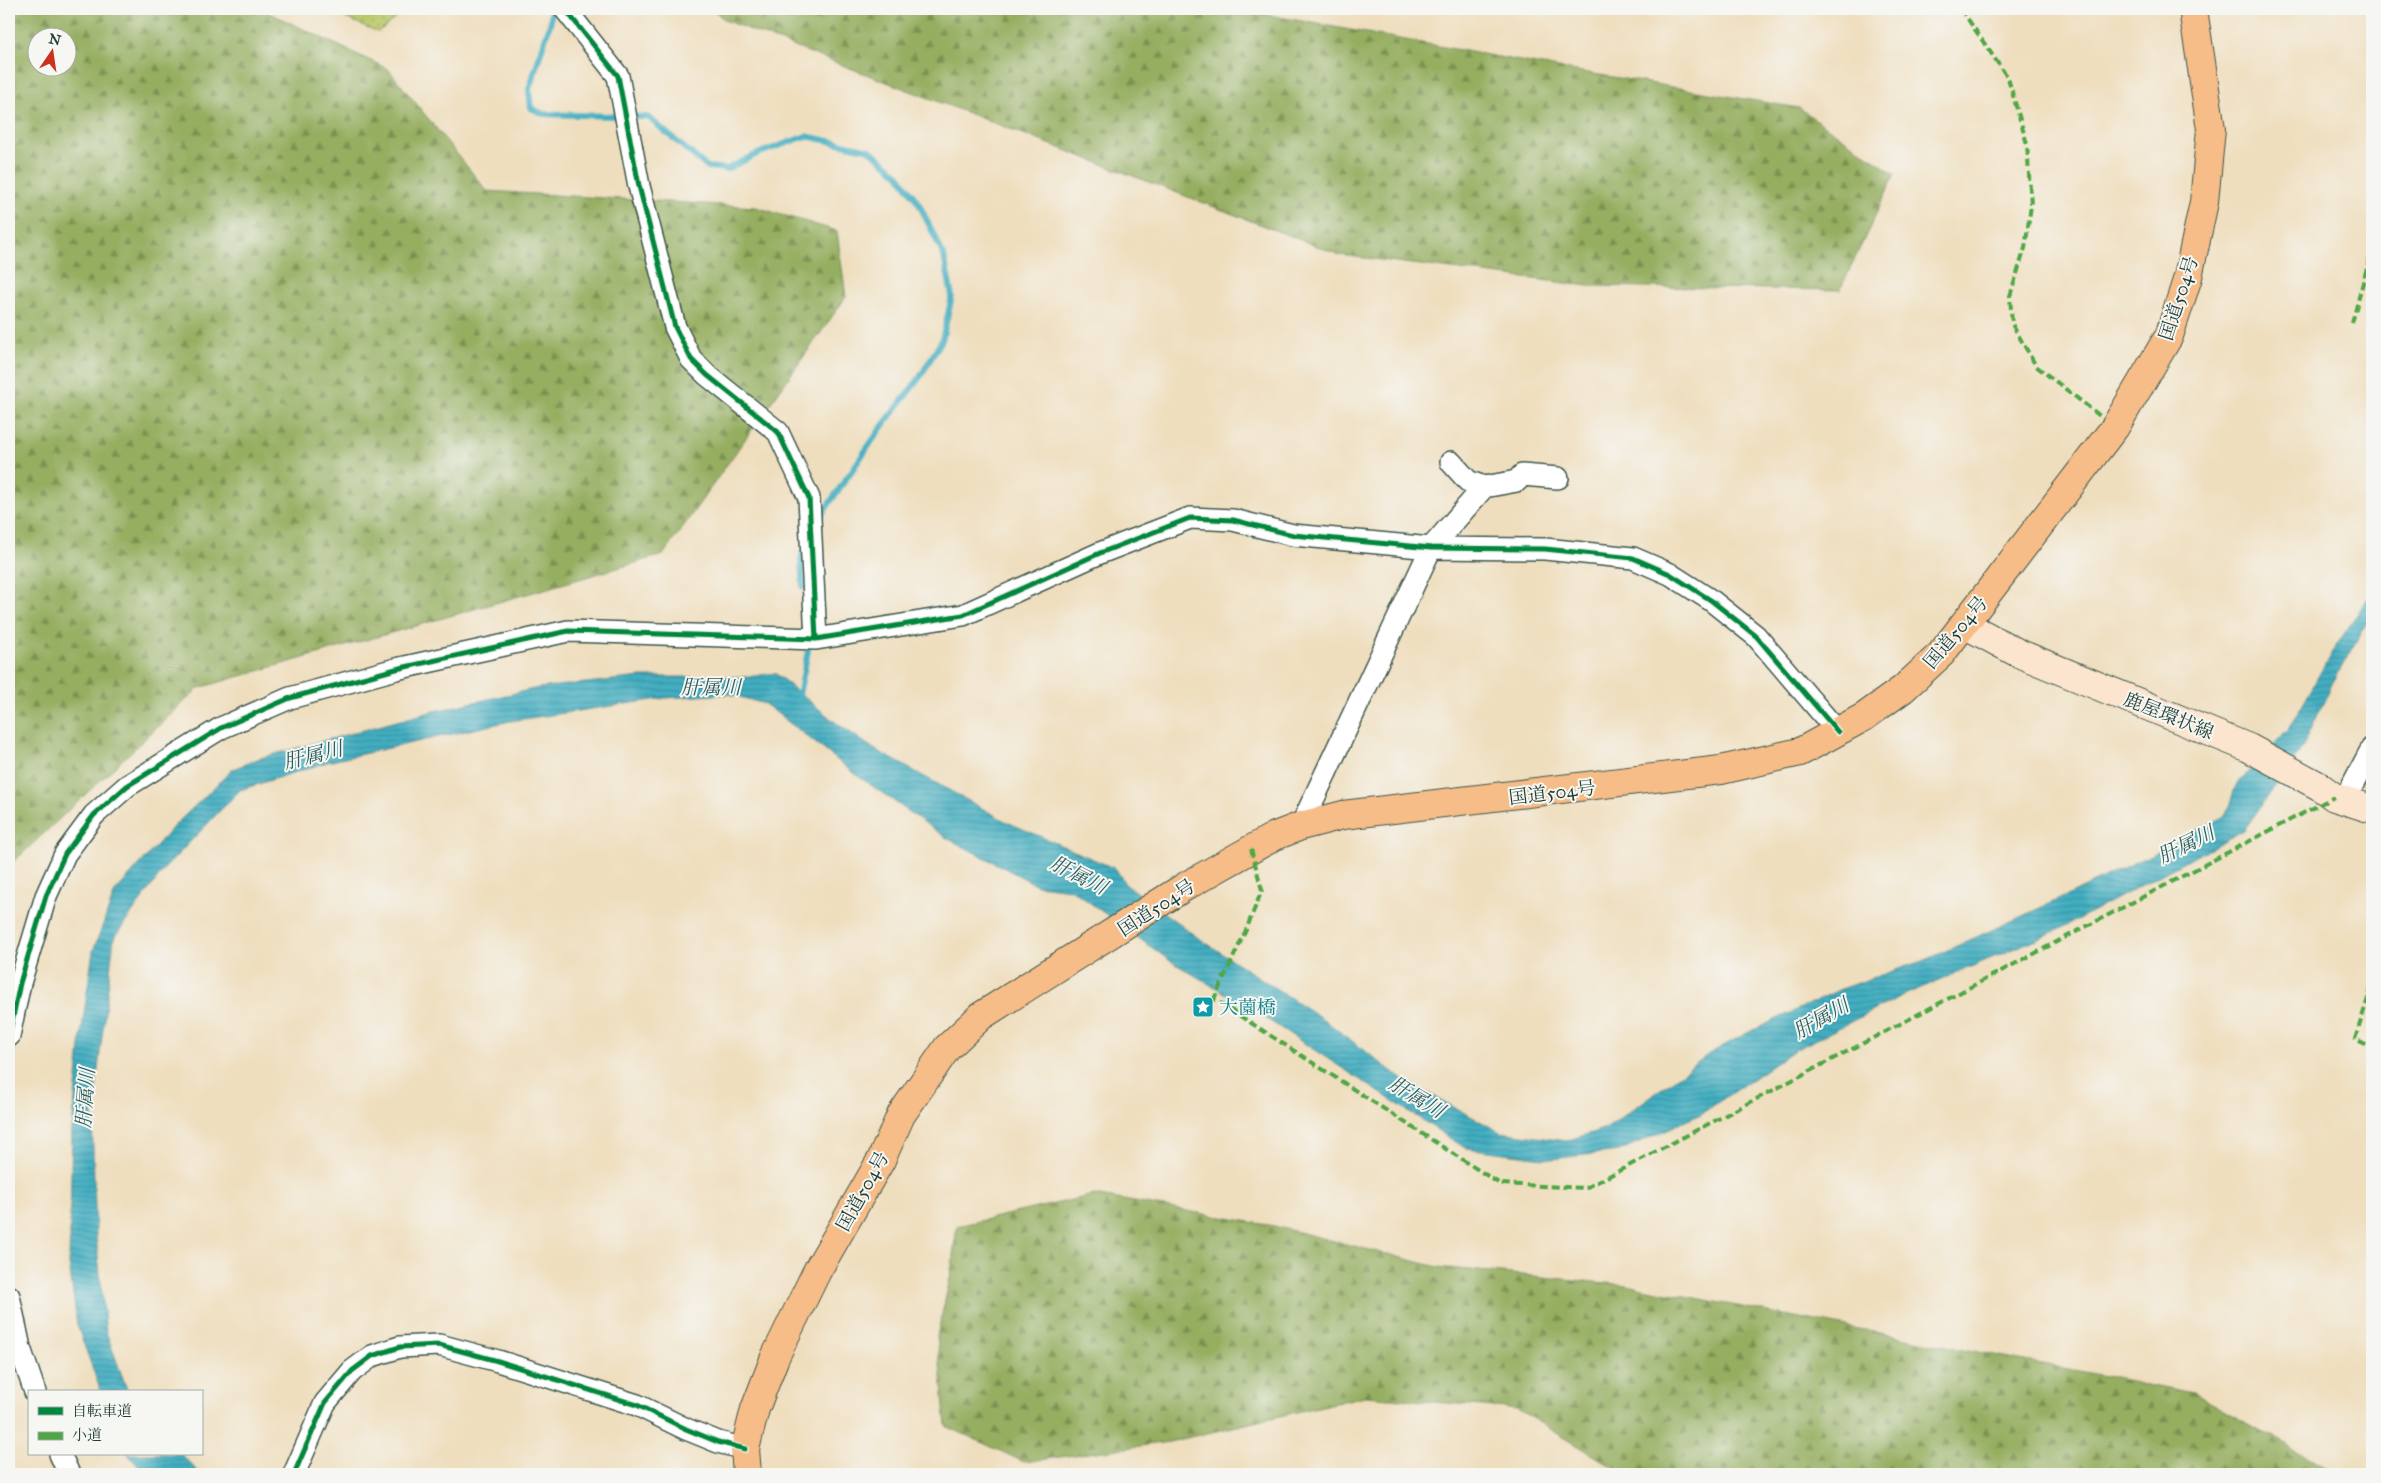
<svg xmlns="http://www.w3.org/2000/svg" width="2381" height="1483" font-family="'IM FELL Great Primer','Noto Serif JP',serif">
  <defs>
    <pattern id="grass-dots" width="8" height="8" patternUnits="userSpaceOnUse" patternTransform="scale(1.25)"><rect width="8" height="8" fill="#bcca6c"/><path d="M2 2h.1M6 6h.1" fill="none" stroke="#a1ae5e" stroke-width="1.8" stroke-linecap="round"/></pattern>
    <pattern id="forest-firs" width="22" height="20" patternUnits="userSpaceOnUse" patternTransform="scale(1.25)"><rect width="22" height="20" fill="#95ae60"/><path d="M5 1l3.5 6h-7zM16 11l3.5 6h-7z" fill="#798f50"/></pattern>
    <pattern id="water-rules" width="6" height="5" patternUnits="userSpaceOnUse" patternTransform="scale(1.25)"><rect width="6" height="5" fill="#43aec1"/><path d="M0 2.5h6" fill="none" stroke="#378f9e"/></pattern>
  </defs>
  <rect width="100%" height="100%" fill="#f6f6f2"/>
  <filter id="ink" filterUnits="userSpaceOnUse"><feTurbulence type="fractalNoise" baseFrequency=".02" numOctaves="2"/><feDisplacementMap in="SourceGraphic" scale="10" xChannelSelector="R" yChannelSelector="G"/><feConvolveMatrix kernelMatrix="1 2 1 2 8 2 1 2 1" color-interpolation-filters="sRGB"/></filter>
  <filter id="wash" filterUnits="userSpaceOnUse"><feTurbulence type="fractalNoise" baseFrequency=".0096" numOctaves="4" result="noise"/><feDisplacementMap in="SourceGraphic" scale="20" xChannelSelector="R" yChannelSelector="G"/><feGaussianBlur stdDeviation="1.12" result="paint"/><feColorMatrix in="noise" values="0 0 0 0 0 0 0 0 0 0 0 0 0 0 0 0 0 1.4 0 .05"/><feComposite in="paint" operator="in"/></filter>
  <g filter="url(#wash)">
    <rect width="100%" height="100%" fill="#efdebe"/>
    <path fill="url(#grass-dots)" stroke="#6e8450" d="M 325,9 L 407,9 L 378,32 Z"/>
    <path fill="url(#forest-firs)" stroke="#5a764a" fill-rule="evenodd" d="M 9,9 L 261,9 L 388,69 L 487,191 L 756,207 L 837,231 L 846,297 L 663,555 L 199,688 L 9,866 ZM 38,38 L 68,38 L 68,68 L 38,68 Z
      M 713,9 L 1236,9 L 1564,69 L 1799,108 L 1895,174 L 1840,290 L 1589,286 L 1340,255 L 724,20 Z
      M 1094,1195 L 1274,1226 L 1438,1267 L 1627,1285 L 2194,1393 L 2338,1474 L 1625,1474 L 1517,1409 L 1365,1396 L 1169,1442 L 1024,1462 L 946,1426 L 937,1336 L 950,1278 L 957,1226 Z"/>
    <path fill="url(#water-rules)" stroke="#31767a" d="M 2372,592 L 2372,613 L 2332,684 L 2303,747 L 2244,830 L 2058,930 L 1902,996 L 1793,1051 L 1701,1114 L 1619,1151 L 1551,1159 L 1465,1148 L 1256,1012 L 1169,960 L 1071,889 L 1037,885 L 945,837 L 858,776 L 765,704 L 729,694 L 666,698 L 510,721 L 327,762 L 240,790 L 164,869 L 114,938 L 92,1119 L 96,1236 L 106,1332 L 128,1392 L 101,1392 L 77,1325 L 69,1263 L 72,1129 L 81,1035 L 93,951 L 115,892 L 174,826 L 233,769 L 260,758 L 434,711 L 538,688 L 642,677 L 747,677 L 775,673 L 835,722 L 874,749 L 1007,822 L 1116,869 L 1125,884 L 1197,937 L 1323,1019 L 1402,1079 L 1500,1132 L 1566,1141 L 1607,1128 L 1709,1054 L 1743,1035 L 1843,988 L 1928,959 L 2075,892 L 2171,845 L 2226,815 L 2236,785 L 2289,728 L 2332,652 Z
      M 128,1454 L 181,1454 L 200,1474 L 145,1474 Z"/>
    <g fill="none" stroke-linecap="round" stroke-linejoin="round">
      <path stroke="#43aec1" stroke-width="6" d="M 551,9 L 551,21 L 529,89 L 531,108 L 543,114 L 648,117 L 707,167 L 727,169 L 757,154 L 806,136 L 870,150 L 899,175 L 919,204 L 944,256 L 952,296 L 942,340 L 920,377 L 881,428 L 816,523
        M 803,552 L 801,560 L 803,587
        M 798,700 L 808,651 L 807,641"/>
    </g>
  </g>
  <g filter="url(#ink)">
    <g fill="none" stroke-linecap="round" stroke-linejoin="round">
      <g stroke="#3e5549" stroke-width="24">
        <path id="street" d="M 565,9 L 618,76 L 639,186 L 675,327 L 691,359 L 707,375 L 778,432 L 809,498 L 816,639
          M 1451,462 L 1468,481 L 1484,487
          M 2344,801 L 2372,748
          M 1301,826 L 1431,548 L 1484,487 L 1517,481 L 1522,475 L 1558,478
          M 9,1036 L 20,983 L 46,896 L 65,854 L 94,815 L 127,786 L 221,728 L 290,698 L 396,669 L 568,631 L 816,639 L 963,615 L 1100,553 L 1190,518 L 1233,520 L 1293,535 L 1431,548 L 1545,549 L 1633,558 L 1670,574 L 1712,601 L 1756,636 L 1838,732
          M 9,1296 L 20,1348 L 35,1392
          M 60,1454 L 69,1474
          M 294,1474 L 325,1403 L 352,1371 L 372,1356 L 400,1347 L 439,1345 L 498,1361 L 637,1405 L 686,1429 L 718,1442 L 745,1449"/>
      </g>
      <g stroke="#3e5549" stroke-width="30">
        <path id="secondary" d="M 1964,624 L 2018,653 L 2249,748 L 2319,786 L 2334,797 L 2372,809"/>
      </g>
      <g stroke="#3e5549" stroke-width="30">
        <path id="highway" d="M 747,1474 L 745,1449 L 755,1409 L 775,1357 L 817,1271 L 881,1160 L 901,1115 L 947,1048 L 981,1016 L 1186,886 L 1275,836 L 1301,826 L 1343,815 L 1721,770 L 1800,752 L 1864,717 L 1903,689 L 1941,654 L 2115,427 L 2169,336 L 2188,277 L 2204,202 L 2211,129 L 2193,9"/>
      </g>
      <use href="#street" stroke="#fff" stroke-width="21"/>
      <use href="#secondary" stroke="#fce5cf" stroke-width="28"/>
      <use href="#highway" stroke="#f7bd88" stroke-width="28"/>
      <path stroke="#4fa644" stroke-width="4" stroke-dasharray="8 4" stroke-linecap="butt" d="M 1961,9 L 2008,78 L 2027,144 L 2031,205 L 2025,248 L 2010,296 L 2012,324 L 2036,366 L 2100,416
        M 2352,323 L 2372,249
        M 1251,849 L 1262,890 L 1246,930 L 1214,999 L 1500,1184 L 1586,1188 L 2334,797
        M 2372,986 L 2355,1039 L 2372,1047"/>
      <g stroke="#f6f6f2" stroke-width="8">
        <path id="cycleway" d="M 565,9 L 618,76 L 639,186 L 675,327 L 691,359 L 707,375 L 778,432 L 809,498 L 816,639
          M 9,1036 L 20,983 L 46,896 L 65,854 L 94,815 L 127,786 L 221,728 L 290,698 L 396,669 L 568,631 L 816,639 L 963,615 L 1100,553 L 1190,518 L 1233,520 L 1293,535 L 1431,548 L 1545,549 L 1633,558 L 1670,574 L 1712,601 L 1756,636 L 1838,732
          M 294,1474 L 325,1403 L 352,1371 L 372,1356 L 400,1347 L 439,1345 L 498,1361 L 637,1405 L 686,1429 L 718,1442 L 745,1449"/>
      </g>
      <use href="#cycleway" stroke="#00873e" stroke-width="5"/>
    </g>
  </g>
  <defs>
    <g id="sight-square" transform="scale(1.125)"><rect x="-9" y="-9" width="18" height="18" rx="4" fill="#0f9aa8" stroke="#f6f6f2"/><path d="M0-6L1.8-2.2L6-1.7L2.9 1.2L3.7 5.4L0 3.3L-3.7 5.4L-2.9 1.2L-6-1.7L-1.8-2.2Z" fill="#fff"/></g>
  </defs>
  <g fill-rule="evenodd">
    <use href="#sight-square" x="1203" y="1007"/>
  </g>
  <g text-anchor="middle" stroke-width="4" stroke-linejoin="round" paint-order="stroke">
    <g font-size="19" fill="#1f3d34" stroke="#f6f6f2">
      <text transform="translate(2178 298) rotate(-72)" y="7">国道504号</text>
      <text transform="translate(1955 632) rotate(-50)" y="7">国道504号</text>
      <text transform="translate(2169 715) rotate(22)" y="7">鹿屋環状線</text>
      <text transform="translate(1552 792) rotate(-7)" y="7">国道504号</text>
      <text transform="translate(1156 907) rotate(-33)" y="7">国道504号</text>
      <text transform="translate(862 1191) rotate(-61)" y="7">国道504号</text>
    </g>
    <g font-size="19" fill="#0d838f" stroke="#f6f6f2" text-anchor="start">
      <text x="1219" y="1014">大薗橋</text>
    </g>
    <g font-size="20" font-style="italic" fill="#2a5f5e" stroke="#f6f6f2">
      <text x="711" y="694">肝属川</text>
      <text transform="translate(313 755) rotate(-14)" y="7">肝属川</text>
      <text transform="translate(2186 844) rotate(-26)" y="7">肝属川</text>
      <text transform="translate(1079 875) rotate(27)" y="7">肝属川</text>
      <text transform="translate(1821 1018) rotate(-30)" y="7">肝属川</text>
      <text transform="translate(1417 1097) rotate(31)" y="7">肝属川</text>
      <text transform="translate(85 1098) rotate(-86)" y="7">肝属川</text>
    </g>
  </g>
  <rect width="2381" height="1483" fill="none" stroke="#f6f6f2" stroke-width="30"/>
  <rect x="28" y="1390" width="175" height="65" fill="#f6f6f2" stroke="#a0aca6"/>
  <rect x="38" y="1407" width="25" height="8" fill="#00873e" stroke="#a0aca6"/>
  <text x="72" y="1416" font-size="15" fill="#1f3d34">自転車道</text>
  <rect x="38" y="1432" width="25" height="8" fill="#4fa644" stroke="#a0aca6"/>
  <text x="72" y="1440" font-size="15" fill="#1f3d34">小道</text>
  <g transform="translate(52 52) rotate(13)"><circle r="24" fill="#f6f6f2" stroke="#a0aca6"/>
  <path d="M0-4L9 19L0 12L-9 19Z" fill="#c8321e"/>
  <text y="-8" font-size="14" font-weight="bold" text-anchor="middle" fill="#1f3d34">N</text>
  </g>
</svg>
